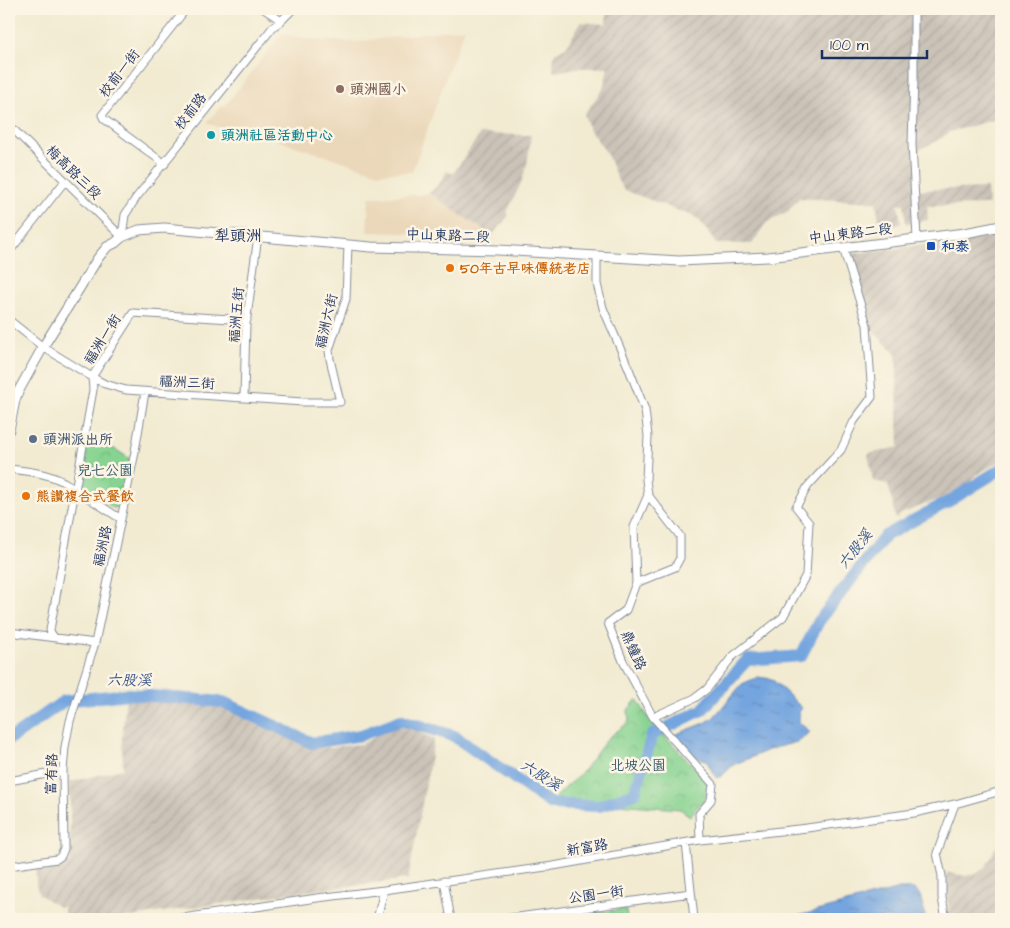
<svg xmlns="http://www.w3.org/2000/svg" width="1010" height="928" font-family="'Architects Daughter','LXGW WenKai TC',sans-serif">
  <defs>
    <pattern id="industrial-furrows" width="10" height="10" patternUnits="userSpaceOnUse" patternTransform="scale(1.25)"><rect width="10" height="10" fill="#cbc3b8"/><path d="M-1 1l2-2M0 10L10 0M9 11l2-2" fill="none" stroke="#aea8a1"/></pattern>
    <pattern id="park-crowns" width="20" height="18" patternUnits="userSpaceOnUse" patternTransform="scale(1.25)"><rect width="20" height="18" fill="#87d391"/><path d="M2 6a3 3 0 1 1 6 0M12 15a3 3 0 1 1 6 0" fill="none" stroke="#74b57f"/></pattern>
    <pattern id="water-ripples" width="26" height="14" patternUnits="userSpaceOnUse" patternTransform="scale(1.25)"><rect width="26" height="14" fill="#75a5df"/><path d="M2 4q2-2 4 0t4 0M15 11q2-2 4 0t4 0" fill="none" stroke="#5f87b8"/></pattern>
  </defs>
  <rect width="100%" height="100%" fill="#fcf5e5"/>
  <filter id="ink" filterUnits="userSpaceOnUse"><feTurbulence type="fractalNoise" baseFrequency=".02" numOctaves="2"/><feDisplacementMap in="SourceGraphic" scale="10" xChannelSelector="R" yChannelSelector="G"/><feConvolveMatrix kernelMatrix="1 2 1 2 8 2 1 2 1" color-interpolation-filters="sRGB"/></filter>
  <filter id="wash" filterUnits="userSpaceOnUse"><feTurbulence type="fractalNoise" baseFrequency=".0096" numOctaves="4" result="noise"/><feDisplacementMap in="SourceGraphic" scale="20" xChannelSelector="R" yChannelSelector="G"/><feGaussianBlur stdDeviation="1.12" result="paint"/><feColorMatrix in="noise" values="0 0 0 0 0 0 0 0 0 0 0 0 0 0 0 0 0 1.4 0 .05"/><feComposite in="paint" operator="in"/></filter>
  <g filter="url(#wash)">
    <rect width="100%" height="100%" fill="#f2ebd2"/>
    <path fill="#ebd8ba" d="M 465,28 L 448,72 L 412,172 L 379,173 L 276,140 L 277,134 L 256,127 L 252,139 L 207,123 L 220,107 L 224,107 L 282,34 L 316,40 L 355,42 Z
      M 429,193 L 462,216 L 484,229 L 483,236 L 367,232 L 369,197 L 418,195 Z"/>
    <path fill="url(#industrial-furrows)" d="M 607,9 L 1001,9 L 1001,118 L 949,132 L 942,138 L 919,150 L 919,190 L 987,188 L 989,205 L 927,206 L 928,220 L 906,224 L 904,204 L 898,204 L 901,224 L 880,226 L 876,202 L 799,198 L 788,211 L 766,223 L 752,244 L 716,244 L 707,230 L 700,221 L 690,215 L 624,190 L 618,181 L 606,152 L 589,129 L 584,114 L 603,89 L 608,68 L 577,68 L 556,72 L 553,71 L 554,53 L 566,47 L 581,22 L 606,24 Z
      M 480,134 L 531,135 L 527,165 L 521,183 L 507,212 L 509,215 L 494,233 L 493,236 L 483,236 L 483,229 L 462,216 L 429,193 L 439,184 L 447,171 L 453,174 Z
      M 1001,235 L 1001,460 L 976,475 L 959,492 L 918,507 L 901,514 L 896,519 L 888,484 L 873,481 L 868,454 L 899,447 L 896,354 L 871,329 L 849,254 Z
      M 126,697 L 220,704 L 245,715 L 260,726 L 312,749 L 362,744 L 392,727 L 410,727 L 434,740 L 408,879 L 307,891 L 156,913 L 120,919 L 64,919 L 64,907 L 58,907 L 39,894 L 36,884 L 36,866 L 70,862 L 70,782 L 123,769 L 122,737 Z
      M 995,847 L 999,849 L 1001,847 L 1001,919 L 949,919 L 946,872 L 965,876 L 978,873 L 985,867 L 991,858 Z"/>
    <path fill="url(#park-crowns)" stroke="#518178" d="M 88,436 L 118,451 L 130,459 L 122,504 L 119,507 L 113,508 L 81,485 Z
      M 637,699 L 649,719 L 709,783 L 707,796 L 690,816 L 680,809 L 554,799 L 584,770 L 607,739 L 629,722 L 628,710 Z
      M 626,909 L 627,919 L 552,919 Z"/>
    <path fill="url(#water-ripples)" stroke="#486a9e" d="M 758,677 L 772,679 L 802,708 L 799,712 L 799,722 L 810,732 L 797,742 L 771,749 L 733,765 L 722,776 L 716,778 L 706,760 L 694,756 L 687,746 L 674,735 L 705,723 L 713,718 L 742,684 Z
      M 899,889 L 914,889 L 920,895 L 926,919 L 787,919 Z"/>
    <g fill="none" stroke-linecap="round" stroke-linejoin="round">
      <path stroke="#75a5df" stroke-width="12" d="M 9,739 L 16,735 L 64,701 L 128,694 L 223,702 L 312,743 L 361,735 L 401,720 L 454,736 L 551,804 L 599,806 L 635,793 L 652,735 L 702,710 L 747,660 L 801,656 L 819,621 L 885,536 L 953,499 L 1001,469"/>
    </g>
  </g>
  <g filter="url(#ink)">
    <g fill="none" stroke-linecap="round" stroke-linejoin="round">
      <g stroke="#868d98" stroke-width="9">
        <path id="minor" d="M 264,9 L 273,15 L 281,21
          M 914,9 L 914,78 L 912,144 L 917,239
          M 9,125 L 122,237
          M 165,164 L 104,119 L 102,115 L 186,9
          M 122,237 L 125,215 L 136,198 L 273,27 L 281,21 L 293,9
          M 9,252 L 65,181
          M 597,256 L 597,284 L 603,308 L 629,369 L 645,410 L 648,436 L 646,480 L 648,495 L 680,536 L 680,558 L 675,567 L 636,583 L 626,610 L 608,623 L 623,661 L 653,717 L 713,784 L 711,800 L 699,814 L 700,840
          M 9,320 L 43,347 L 92,377 L 105,384 L 126,390 L 303,402 L 340,402 L 330,359 L 329,350 L 346,299 L 348,245
          M 244,397 L 246,324 L 258,236
          M 9,469 C 28,471 47,473 64,482 L 121,519
          M 636,583 L 634,527 L 648,495
          M 9,632 L 95,643
          M 54,637 L 51,633 L 50,630 L 93,390 L 92,377 L 133,313 L 247,320
          M 653,717 L 695,698 L 707,689 L 732,657 L 783,617 L 806,575 L 809,523 L 796,507 L 808,486 L 841,450 L 854,421 L 872,397 L 867,325 L 843,248
          M 9,781 L 63,771
          M 686,843 L 694,919
          M 9,866 L 57,859 L 61,856 L 64,849 L 63,771 L 65,747 L 70,721 L 95,643 L 134,457 L 145,392
          M 444,881 L 451,919
          M 176,919 L 317,898 L 384,890 L 553,866 L 700,840 L 807,828 L 914,813 L 955,804 L 1001,791
          M 377,919 L 384,890
          M 504,919 L 691,893
          M 946,919 L 942,898 L 942,876 L 937,853 L 955,804"/>
      </g>
      <g stroke="#868d98" stroke-width="11">
        <path id="major" d="M 9,430 L 15,400 L 18,392 L 43,347 L 98,258 L 107,247 L 115,243 L 122,237 L 139,230 L 164,228 L 371,247 L 498,250 L 679,261 L 768,257 L 965,233 L 1001,226"/>
      </g>
      <use href="#minor" stroke="#fff" stroke-width="7"/>
      <use href="#major" stroke="#fff" stroke-width="9"/>
    </g>
  </g>
  <circle fill="#8d6e63" stroke="#fcf5e5" stroke-width="2" cx="340" cy="89" r="5"/>
  <circle fill="#0f9aa8" stroke="#fcf5e5" stroke-width="2" cx="211" cy="135" r="5"/>
  <rect fill="#1a4fb4" stroke="#fcf5e5" stroke-width="2" x="926" y="241" width="10" height="10" rx="2.5"/>
  <g fill="#e8710a" stroke="#fcf5e5" stroke-width="2">
    <circle cx="450" cy="268" r="5"/>
    <circle cx="26" cy="496" r="5"/>
  </g>
  <circle fill="#5c6f8a" stroke="#fcf5e5" stroke-width="2" cx="33" cy="439" r="5"/>
  <g text-anchor="middle" stroke-width="5" stroke-linejoin="round" paint-order="stroke">
    <g font-size="14" fill="#1b2f5e" stroke="#fcf5e5">
      <text transform="translate(119 73) rotate(-52)" y="5">校前一街</text>
      <text transform="translate(190 111) rotate(-52)" y="5">校前路</text>
      <text transform="translate(74 172) rotate(44)" y="5">梅高路三段</text>
      <text transform="translate(850 233) rotate(-7)" y="5">中山東路二段</text>
      <text transform="translate(448 235) rotate(2)" y="5">中山東路二段</text>
      <text transform="translate(236 315) rotate(-85)" y="5">福洲五街</text>
      <text transform="translate(326 321) rotate(-77)" y="5">福洲六街</text>
      <text transform="translate(102 339) rotate(-58)" y="5">福洲一街</text>
      <text transform="translate(187 382) rotate(3)" y="5">福洲三街</text>
      <text transform="translate(102 546) rotate(-78)" y="5">福洲路</text>
      <text transform="translate(634 650) rotate(66)" y="5">鼎鐘路</text>
      <text transform="translate(51 774) rotate(-88)" y="5">富有路</text>
      <text transform="translate(587 847) rotate(-10)" y="5">新富路</text>
      <text transform="translate(596 894) rotate(-8)" y="5">公園一街</text>
    </g>
    <g font-size="14" font-weight="bold" fill="#785e54" stroke="#fcf5e5" text-anchor="start">
      <text x="350" y="94">頭洲國小</text>
    </g>
    <g font-size="14" font-weight="bold" fill="#0d838f" stroke="#fcf5e5" text-anchor="start">
      <text x="221" y="140">頭洲社區活動中心</text>
    </g>
    <g font-size="14" font-weight="bold" fill="#164399" stroke="#fcf5e5" text-anchor="start">
      <text x="941" y="251">和泰</text>
    </g>
    <g font-size="14" font-weight="bold" fill="#c56008" stroke="#fcf5e5" text-anchor="start">
      <text x="460" y="273">50年古早味傳統老店</text>
      <text x="36" y="501">熊讚複合式餐飲</text>
    </g>
    <g font-size="14" font-weight="bold" fill="#4e5e75" stroke="#fcf5e5" text-anchor="start">
      <text x="43" y="444">頭洲派出所</text>
    </g>
    <g font-size="14" fill="#36586b" stroke="#fcf5e5">
      <text x="105" y="475">兒七公園</text>
      <text x="638" y="770">北坡公園</text>
    </g>
    <g font-size="15" font-style="italic" fill="#3a588b" stroke="#fcf5e5">
      <text transform="translate(855 549) rotate(-52)" y="5">六股溪</text>
      <text x="129" y="685">六股溪</text>
      <text transform="translate(541 775) rotate(31)" y="5">六股溪</text>
    </g>
    <g font-size="16" fill="#1b2f5e" stroke="#fcf5e5">
      <text x="238" y="241">犁頭洲</text>
    </g>
  </g>
  <rect width="1010" height="928" fill="none" stroke="#fcf5e5" stroke-width="30"/>
  <path d="M822 50v8h105v-8" fill="none" stroke="#1b2f5e" stroke-width="2.5"/>
  <text x="830" y="50" font-size="15" fill="#1b2f5e" stroke="#fcf5e5" stroke-width="4" paint-order="stroke">100 m</text>
</svg>
